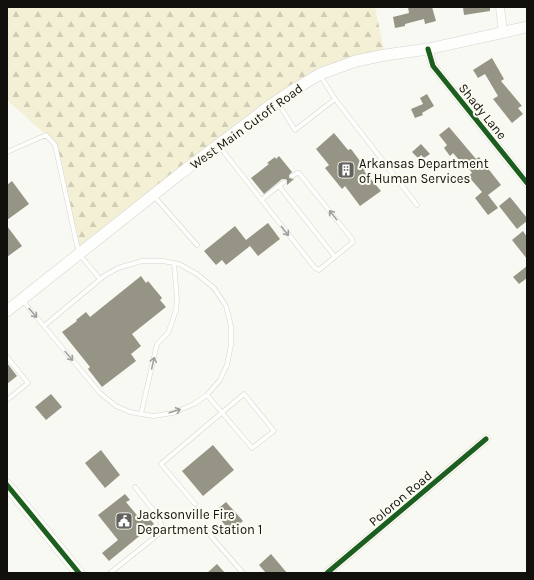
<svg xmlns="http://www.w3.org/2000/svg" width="534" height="580" font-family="Karla,sans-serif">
  <defs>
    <pattern id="forest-firs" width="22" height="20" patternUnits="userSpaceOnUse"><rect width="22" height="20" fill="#f4f0d5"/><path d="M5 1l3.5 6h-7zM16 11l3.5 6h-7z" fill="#d0cdb6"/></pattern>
  </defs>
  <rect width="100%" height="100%" fill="#f9f9f4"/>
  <path fill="url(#forest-firs)" d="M 7,7 L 375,7 L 385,55 L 320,74 L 79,254 L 55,145 L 46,135 L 7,100 Z"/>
  <path fill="#969484" d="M 408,7 L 432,7 L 436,21 L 425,24 L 424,19 L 405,24 L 405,26 L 395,28 L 393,17 L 409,13 Z
    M 463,7 L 490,7 L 490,11 L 464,15 Z
    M 492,58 L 504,79 L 501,81 L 522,106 L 518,108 L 523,114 L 512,123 L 493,99 L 498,96 L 485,74 L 478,78 L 473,70 Z
    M 427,94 L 434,106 L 422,113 L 423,115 L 415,118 L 411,109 L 423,104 L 420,98 Z
    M 449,127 L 476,159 L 479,157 L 501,185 L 488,195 L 498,208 L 488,215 L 475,198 L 482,192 L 468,176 L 472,173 L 462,159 L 460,161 L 453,153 L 450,156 L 444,148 L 447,145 L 439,135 Z
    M 334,133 L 348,150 L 351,149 L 366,169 L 364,171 L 381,191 L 360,206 L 345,186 L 342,189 L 325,168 L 329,165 L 316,149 Z
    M 421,144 L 430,154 L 424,158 L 421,155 L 418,158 L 412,152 Z
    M 279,156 L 292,172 L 289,175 L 289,178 L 294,179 L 287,185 L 287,180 L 285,179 L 282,179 L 264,194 L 251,178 L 269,164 L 267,163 L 275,157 L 276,159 Z
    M 12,181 L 29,204 L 7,220 L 7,185 Z
    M 510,197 L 527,218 L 527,221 L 517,229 L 499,206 Z
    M 268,223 L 280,239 L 258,256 L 250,246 L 226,265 L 222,260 L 216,265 L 204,251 L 235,226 L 246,240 Z
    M 7,226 L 22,246 L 7,257 Z
    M 523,231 L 527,237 L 527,259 L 512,240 Z
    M 527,266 L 527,278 L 519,284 L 513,277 Z
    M 141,276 L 146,283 L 148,281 L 162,298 L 160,300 L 166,307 L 132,334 L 141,346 L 131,354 L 136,361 L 102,387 L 88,369 L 90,367 L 62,332 L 77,321 L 76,320 L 86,312 L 90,317 Z
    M 7,363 L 17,376 L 7,384 Z
    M 51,394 L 62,407 L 46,420 L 35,407 Z
    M 213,445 L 234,470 L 203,496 L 182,471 Z
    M 101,450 L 120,475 L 105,488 L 85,463 Z
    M 125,494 L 130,500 L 126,502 L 141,520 L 147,515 L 154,524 L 109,561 L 102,553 L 118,540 L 98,515 Z
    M 226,502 L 243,521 L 230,531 L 214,512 Z
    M 271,554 L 287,573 L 266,573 L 259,565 Z
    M 217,564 L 225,573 L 207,573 Z"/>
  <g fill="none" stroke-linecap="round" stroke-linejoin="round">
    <g stroke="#d3d3cf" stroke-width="5">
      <path id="lane" d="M 320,75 L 335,99 L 417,205
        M 277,101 L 295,130 L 335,99
        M 219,146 L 315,268 L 319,270 L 353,242 L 352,239 L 299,173 L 297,173 L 292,176
        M 7,152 L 46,135 L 55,145 L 79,254 L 100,279
        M 279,186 L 335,257
        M 153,195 L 197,245
        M 261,200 L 284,182
        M 23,301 L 100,393 L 116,406 L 130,412 L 141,414 L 153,416 L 173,413 L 194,404 L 207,395 L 220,380 L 227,365 L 231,345 L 231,326 L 226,306 L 214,288 L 197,274 L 179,264 L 163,261 L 142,261 L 118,268 L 104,276 L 44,326
        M 7,357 L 28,383 L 7,400
        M 141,414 L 157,344 L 168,333 L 172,322 L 176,310 L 177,299 L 174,263
        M 195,504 L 161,464 L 244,394 L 274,431 L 252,448 L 207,395
        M 203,527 L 243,573
        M 110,573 L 160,533 L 161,524 L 157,515 L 135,487"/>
    </g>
    <g stroke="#d3d3cf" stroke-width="9">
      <path id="street" d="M 500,7 L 503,33
        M 428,49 L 433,66 L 527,183
        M 327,573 L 486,439"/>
    </g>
    <g stroke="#d3d3cf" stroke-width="12">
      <path id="secondary" d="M 7,311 L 181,173 L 271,105 L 290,92 L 320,74 L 356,61 L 385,55 L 428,49 L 527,27
        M 7,485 L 79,573"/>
    </g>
    <use href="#lane" stroke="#fefefd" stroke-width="4"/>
    <use href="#street" stroke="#fefefd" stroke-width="8"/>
    <use href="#secondary" stroke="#fefefd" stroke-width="11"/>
    <g stroke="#fcfbf1" stroke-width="8">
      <path id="cycleway" d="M 428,49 L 433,66 L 527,183
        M 7,485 L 79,573
        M 327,573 L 486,439"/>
    </g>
    <use href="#cycleway" stroke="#1b5e20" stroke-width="5"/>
  </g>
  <defs><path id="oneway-shaft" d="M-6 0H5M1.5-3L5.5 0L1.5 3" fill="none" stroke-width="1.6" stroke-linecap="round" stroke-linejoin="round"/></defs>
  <g stroke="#9f9f9d">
    <use href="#oneway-shaft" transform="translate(333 215) rotate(-129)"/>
    <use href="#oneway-shaft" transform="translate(285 231) rotate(52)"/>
    <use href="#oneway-shaft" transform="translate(33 313) rotate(50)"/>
    <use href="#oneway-shaft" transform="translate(69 356) rotate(50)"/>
    <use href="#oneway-shaft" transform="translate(153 363) rotate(-77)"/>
    <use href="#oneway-shaft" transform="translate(175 411) rotate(-17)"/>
  </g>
  <defs>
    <g id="building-square" transform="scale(0.9)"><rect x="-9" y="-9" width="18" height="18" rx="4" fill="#62625e" stroke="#fcfbf1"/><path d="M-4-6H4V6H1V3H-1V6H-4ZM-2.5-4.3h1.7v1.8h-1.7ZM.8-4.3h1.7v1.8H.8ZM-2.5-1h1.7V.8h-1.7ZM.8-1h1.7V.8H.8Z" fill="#fff"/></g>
    <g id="civic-square" transform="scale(0.9)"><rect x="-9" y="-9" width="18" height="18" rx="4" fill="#62625e" stroke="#fcfbf1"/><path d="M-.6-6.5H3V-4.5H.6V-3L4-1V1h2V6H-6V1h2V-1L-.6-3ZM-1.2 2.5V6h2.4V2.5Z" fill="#fff"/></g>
  </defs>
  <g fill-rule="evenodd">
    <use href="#building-square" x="346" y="170"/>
    <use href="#civic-square" x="124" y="521"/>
  </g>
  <g text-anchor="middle" stroke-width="4" stroke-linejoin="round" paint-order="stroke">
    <g font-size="13" fill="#11100d" stroke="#fcfbf1">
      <text transform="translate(483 111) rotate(51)" y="5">Shady Lane</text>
      <text transform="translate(246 126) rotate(-36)" y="5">West Main Cutoff Road</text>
      <text transform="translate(400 498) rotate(-40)" y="5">Poloron Road</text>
    </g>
    <g font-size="13" fill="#11100d" stroke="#fcfbf1" text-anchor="start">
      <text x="359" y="168">Arkansas Department<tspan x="359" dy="15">of Human Services</tspan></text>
      <text x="137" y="519">Jacksonville Fire<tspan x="137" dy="15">Department Station 1</tspan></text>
    </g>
  </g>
  <rect width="534" height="580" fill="none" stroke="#11100d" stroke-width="16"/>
</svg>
